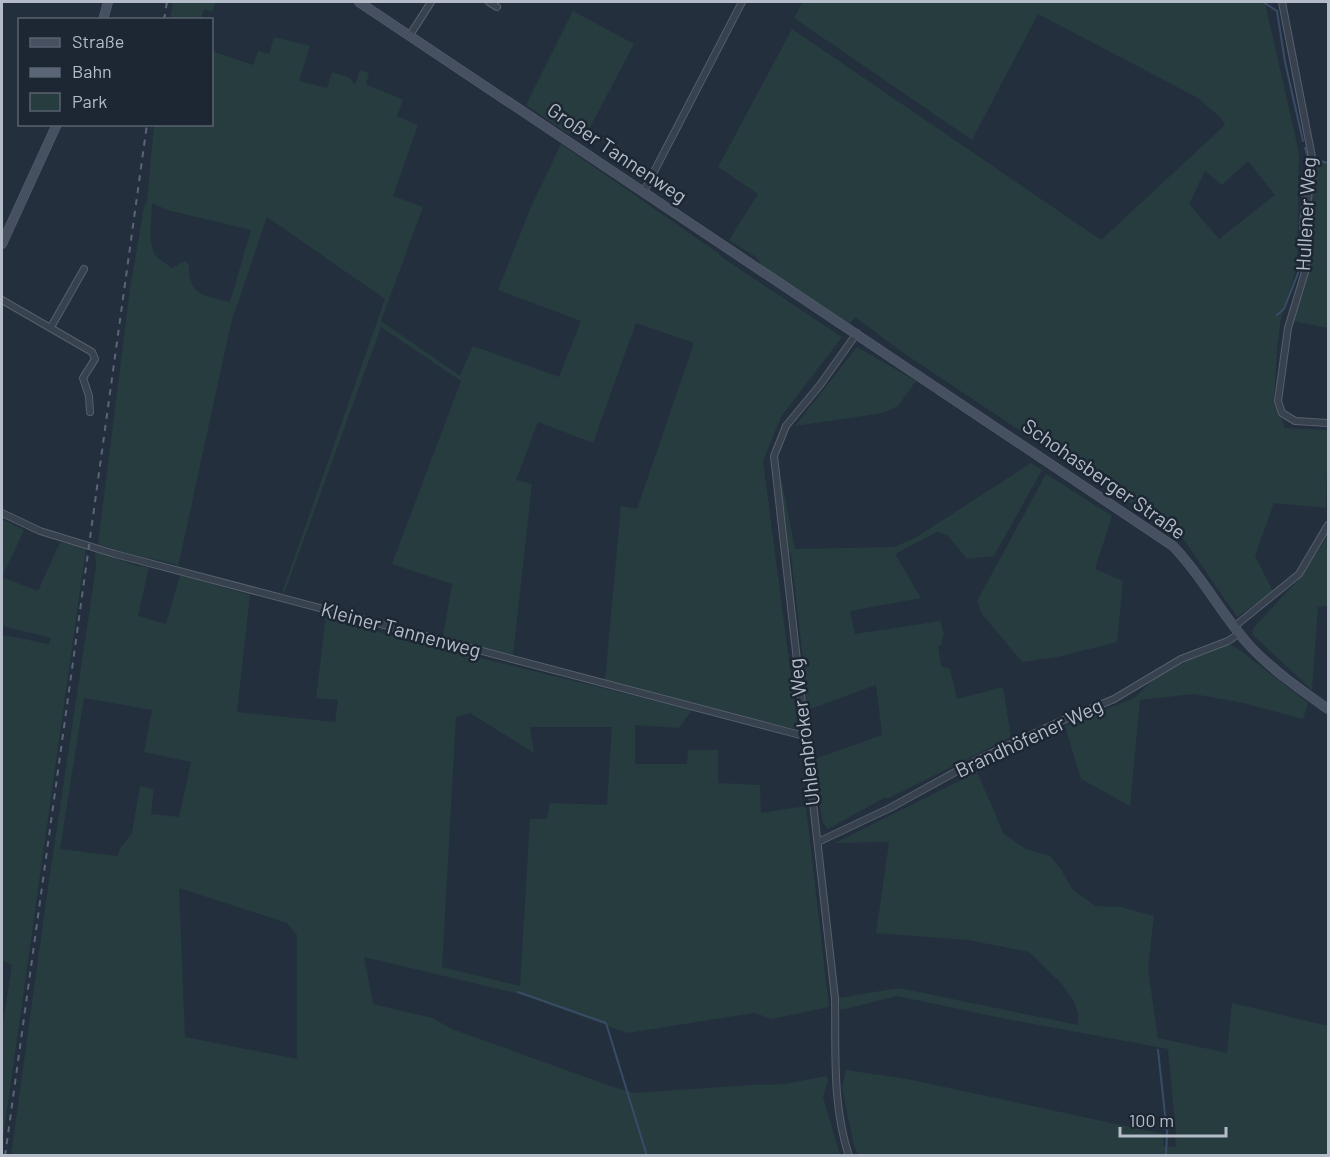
<svg xmlns="http://www.w3.org/2000/svg" width="1330" height="1157" font-family="Barlow,sans-serif">
  <rect width="100%" height="100%" fill="#242f3e"/>
  <path fill="#263c3f" fill-rule="evenodd" d="M 173,2 L 216,2 L 212,12 L 204,9 L 201,19 L 170,19 Z
    M 803,2 L 1266,2 L 1266,7 L 1299,153 L 1297,267 L 1281,319 L 1277,349 L 1274,399 L 1285,428 L 1328,430 L 1326,508 L 1274,503 L 1255,556 L 1273,591 L 1237,617 L 1180,534 L 1051,453 L 1049,450 L 902,352 L 855,317 L 849,325 L 761,265 L 756,257 L 729,240 L 758,194 L 718,167 L 792,29 L 1101,240 L 1225,125 L 1222,119 L 1198,98 L 1038,14 L 972,140 L 794,18 ZM 1248,161 L 1275,195 L 1219,239 L 1189,204 L 1205,171 L 1222,185 Z
    M 573,11 L 634,44 L 585,137 L 567,133 L 526,105 Z
    M 274,37 L 310,46 L 299,81 L 327,88 L 332,72 L 350,78 L 355,85 L 360,70 L 369,73 L 366,84 L 403,100 L 397,116 L 418,125 L 393,196 L 423,207 L 381,321 L 460,376 L 473,346 L 559,377 L 581,321 L 498,290 L 531,207 L 561,144 L 718,253 L 723,258 L 842,337 L 781,417 L 763,461 L 798,730 L 605,680 L 621,506 L 637,509 L 694,343 L 636,323 L 593,443 L 538,422 L 516,480 L 532,484 L 513,656 L 443,637 L 452,584 L 392,564 L 461,381 L 381,327 L 284,594 L 283,590 L 385,299 L 267,217 L 231,323 L 178,567 L 175,564 L 123,552 L 98,544 L 130,289 L 144,207 L 147,201 L 154,125 L 212,124 L 212,51 L 253,65 L 258,51 L 269,54 ZM 152,203 L 167,210 L 251,230 L 230,302 C 205,296 188,295 189,265 L 185,261 L 172,268 C 167,264 159,260 156,256 C 147,243 152,218 152,203 Z
    M 1315,157 L 1328,162 L 1328,328 L 1293,321 L 1309,265 Z
    M 857,347 L 916,381 L 898,406 L 883,413 L 795,426 Z
    M 1031,463 L 1042,470 L 994,556 L 967,559 L 947,535 L 937,532 L 895,554 L 921,598 L 850,611 L 855,634 L 940,621 L 944,634 L 941,645 L 938,646 L 941,666 L 950,669 L 957,699 L 1003,687 L 1011,737 L 889,798 L 884,798 L 828,829 L 823,823 L 812,760 L 882,735 L 876,685 L 805,711 L 803,688 L 806,686 L 791,554 L 785,550 L 780,482 L 782,482 L 795,549 L 894,547 L 915,538 Z
    M 1046,474 L 1112,516 L 1095,569 L 1123,581 L 1117,642 L 1057,657 L 1022,662 L 982,614 L 977,601 Z
    M 2,519 L 24,530 L 2,577 L 38,591 L 60,542 L 86,548 L 2,1146 L 2,1030 L 12,965 L 2,960 L 2,635 L 49,644 L 51,638 L 2,626 Z
    M 1328,535 L 1328,606 L 1318,607 L 1312,690 L 1252,634 L 1254,627 L 1302,576 Z
    M 95,551 L 137,566 L 149,567 L 138,616 L 166,624 L 180,575 L 250,595 L 237,712 L 335,722 L 338,700 L 316,698 L 326,616 L 407,640 L 692,710 L 679,728 L 635,725 L 635,764 L 687,764 L 688,750 L 718,750 L 718,783 L 760,785 L 761,813 L 806,806 L 829,1007 L 772,1019 L 754,1013 L 627,1033 L 520,994 L 364,957 L 373,1004 L 432,1018 L 452,1029 L 616,1088 L 634,1093 L 751,1085 L 785,1084 L 826,1076 L 828,1080 L 823,1097 L 840,1155 L 11,1156 L 46,901 L 96,567 ZM 84,698 L 152,710 L 144,752 L 191,762 L 179,817 L 151,814 L 154,789 L 140,786 L 132,833 L 121,847 L 117,856 L 60,849 ZM 470,713 L 534,753 L 530,727 L 612,727 L 607,805 L 550,803 L 547,819 L 530,819 L 520,986 L 442,967 L 456,717 ZM 179,888 L 287,923 L 297,935 L 297,1059 L 185,1037 Z
    M 1228,644 L 1237,648 L 1308,703 L 1303,719 L 1243,703 L 1194,694 L 1140,700 L 1130,806 L 1081,779 L 1065,726 L 1134,698 L 1158,676 L 1186,661 Z
    M 977,772 L 1004,834 L 1026,849 L 1050,856 L 1061,869 L 1072,889 L 1095,906 L 1121,907 L 1154,916 L 1148,969 L 1158,1038 L 1227,1053 L 1232,1003 L 1328,1026 L 1328,1155 L 858,1155 L 854,1146 L 842,1088 L 846,1070 L 907,1079 L 1163,1134 L 1163,1146 L 1176,1147 L 1175,1137 L 1179,1138 L 1176,1134 L 1168,1049 L 1006,1019 L 897,996 L 841,1010 L 838,998 L 899,988 L 1078,1025 L 1078,1013 L 1074,1001 L 1061,983 L 1029,952 L 967,940 L 876,933 L 889,842 L 835,843 Z"/>
  <g fill="none" stroke-linecap="round" stroke-linejoin="round">
    <path stroke="#394c67" stroke-width="2" d="M 1263,2 L 1277,11 L 1285,62 L 1303,141
      M 1320,161 L 1328,163
      M 1277,315 L 1284,309 L 1302,263 L 1300,223 L 1308,157 L 1305,148
      M 518,992 L 606,1023 L 647,1156
      M 1158,1050 L 1167,1133 L 1166,1156"/>
    <g stroke="#565f6c" stroke-width="8">
      <path id="street" d="M 489,2 L 497,7
        M 1282,2 L 1312,157 L 1306,223 L 1306,262 L 1305,272 L 1288,328 L 1278,401 L 1282,413 L 1295,421 L 1328,423
        M 410,35 L 431,2
        M 644,191 L 742,2
        M 2,300 L 92,352 L 95,359 L 83,378 L 89,396 L 90,412
        M 51,327 L 84,269
        M 2,513 L 40,531 L 115,554 L 804,736
        M 1235,626 L 1299,574 L 1328,525
        M 818,842 L 890,808 L 977,760 L 1059,722 L 1114,699 L 1181,659 L 1228,641 L 1240,633
        M 849,1156 C 832,1105 836,1051 835,998 L 774,456 L 786,426 L 820,385 L 857,333"/>
    </g>
    <g stroke="#565f6c" stroke-width="10">
      <path id="secondary" d="M 359,2 L 1173,546 C 1203,577 1221,614 1249,645 C 1272,670 1301,690 1328,709
        M 103,20 L 108,2
        M 2,244 L 57,124"/>
    </g>
    <use href="#street" stroke="#38414e" stroke-width="6"/>
    <use href="#secondary" stroke="#465061" stroke-width="9"/>
    <path stroke="#5a6575" stroke-width="2" stroke-dasharray="6 6" stroke-linecap="butt" d="M 164,20 L 167,2
      M 5,1156 L 147,124"/>
  </g>
  <g text-anchor="middle" stroke-width="5" stroke-linejoin="round" paint-order="stroke">
    <g font-size="20" fill="#b4bcc9" stroke="#1d2633">
      <text transform="translate(617 153) rotate(34)" y="7">Großer Tannenweg</text>
      <text transform="translate(1306 214) rotate(-87)" y="7">Hullener Weg</text>
      <text transform="translate(1104 479) rotate(35)" y="7">Schohasberger Straße</text>
      <text transform="translate(401 630) rotate(15)" y="7">Kleiner Tannenweg</text>
      <text transform="translate(804 732) rotate(-97)" y="7">Uhlenbroker Weg</text>
      <text transform="translate(1029 738) rotate(-25)" y="7">Brandhöfener Weg</text>
    </g>
  </g>
  <rect width="1330" height="1157" fill="none" stroke="#b4bcc9" stroke-width="6"/>
  <rect x="18" y="18" width="195" height="108" fill="#1d2633" stroke="#59626f" stroke-width="1.5"/>
  <rect x="30" y="38" width="30" height="9" fill="#465061" stroke="#59626f" stroke-width="1.5"/>
  <text x="72" y="48" font-size="18" fill="#b4bcc9">Straße</text>
  <rect x="30" y="68" width="30" height="9" fill="#5a6575" stroke="#59626f" stroke-width="1.5"/>
  <text x="72" y="78" font-size="18" fill="#b4bcc9">Bahn</text>
  <rect x="30" y="93" width="30" height="18" fill="#263c3f" stroke="#59626f" stroke-width="1.5"/>
  <text x="72" y="108" font-size="18" fill="#b4bcc9">Park</text>
  <path d="M1120 1127v9h106v-9" fill="none" stroke="#b4bcc9" stroke-width="3"/>
  <text x="1129" y="1127" font-size="18" fill="#b4bcc9" stroke="#1d2633" stroke-width="4.5" paint-order="stroke">100 m</text>
</svg>
